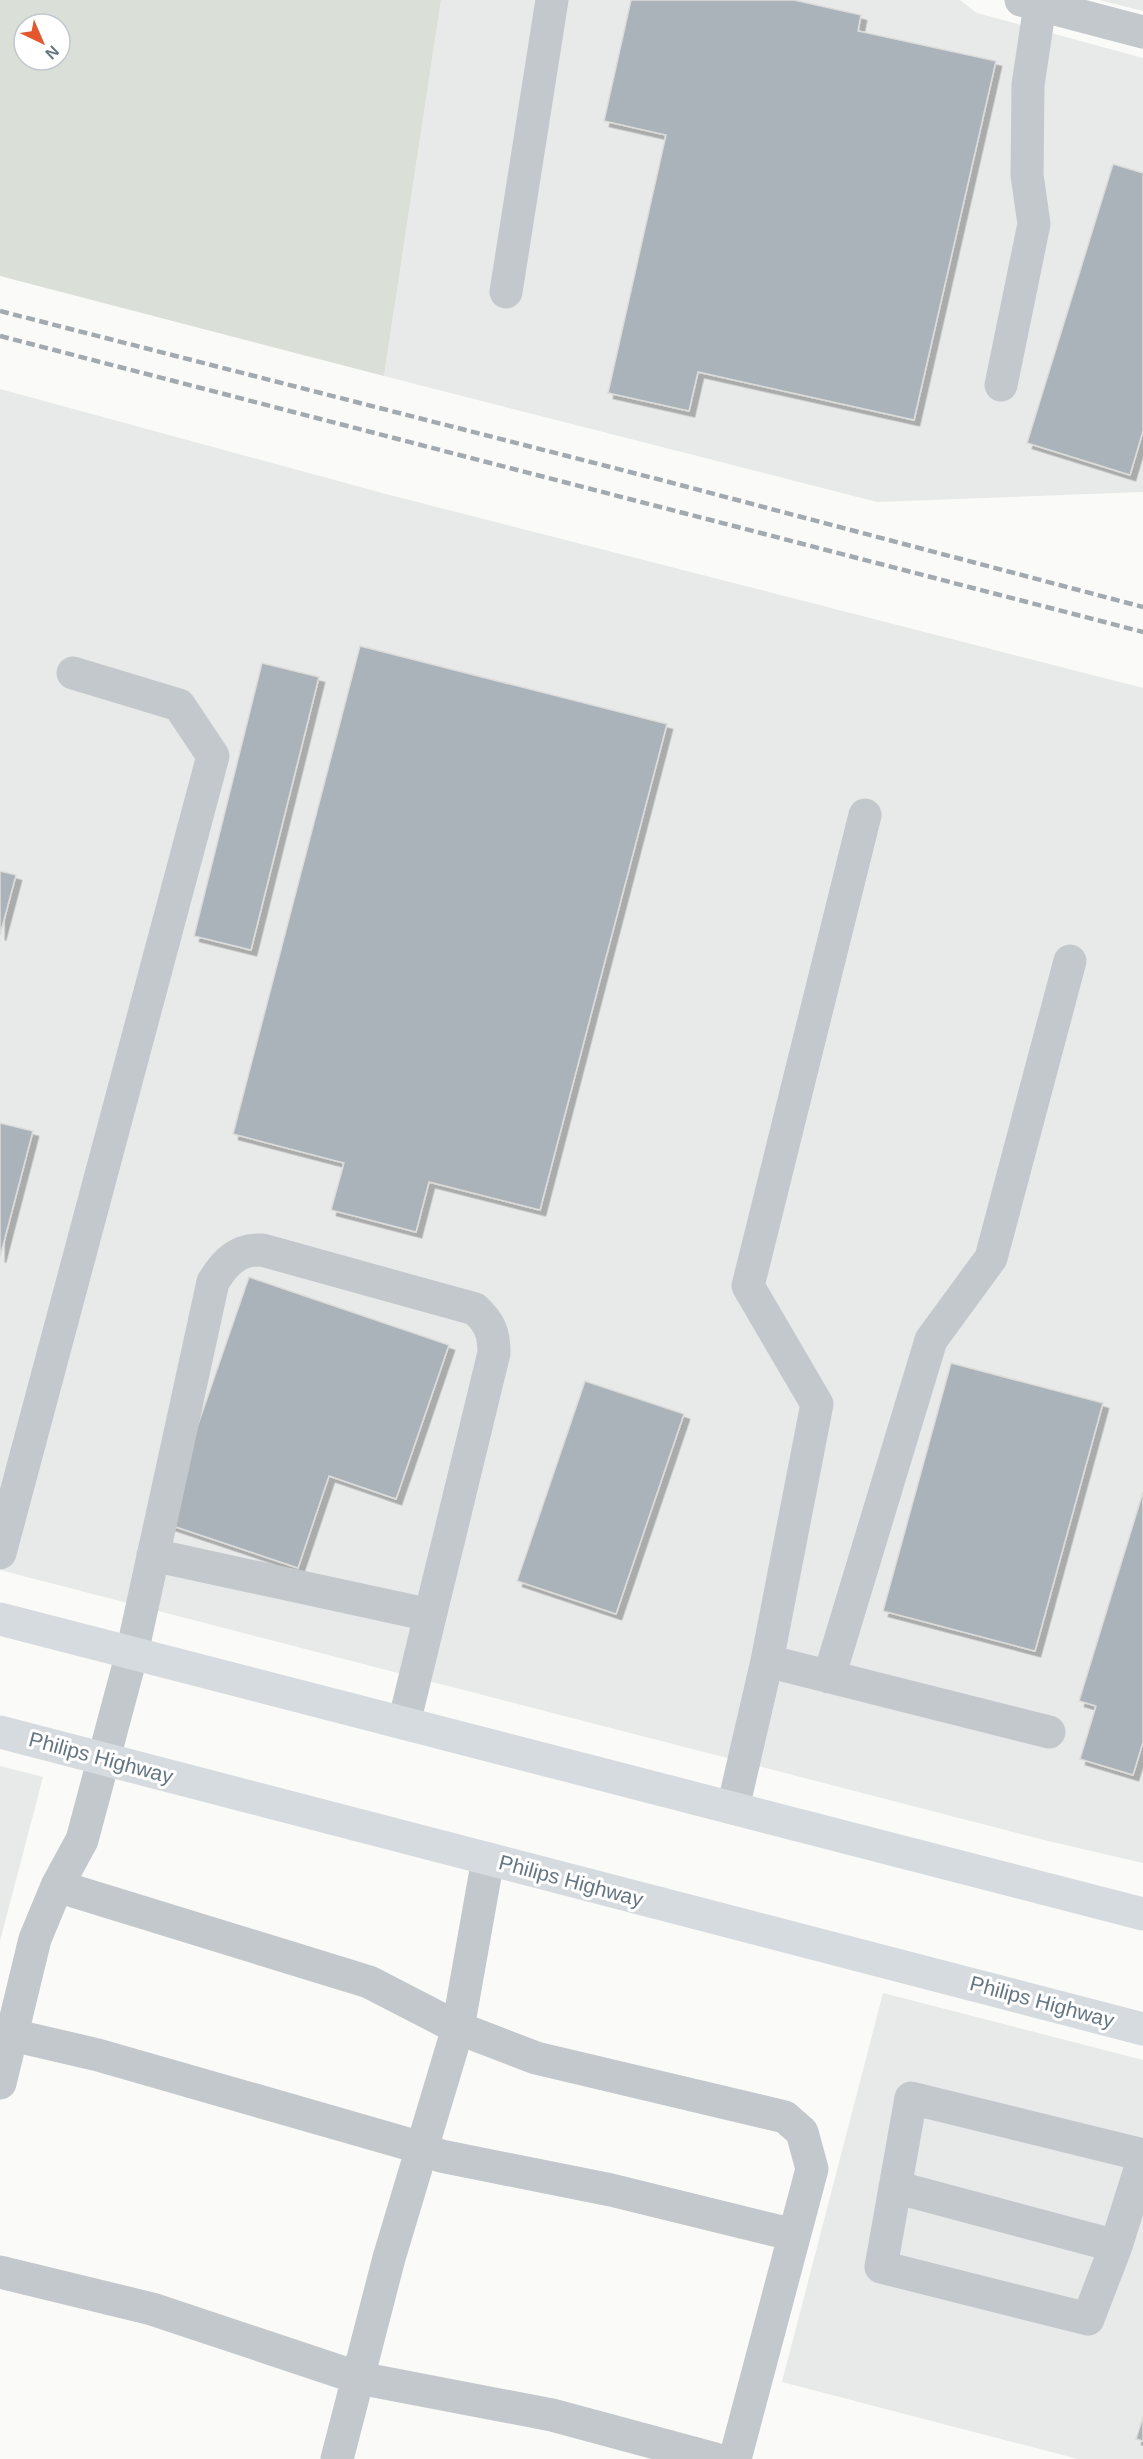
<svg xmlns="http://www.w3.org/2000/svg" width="1143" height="2459" font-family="Arial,sans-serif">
  <defs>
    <filter id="shadow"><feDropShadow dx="5.5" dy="5.5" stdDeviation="0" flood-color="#0004"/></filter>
  </defs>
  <rect width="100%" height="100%" fill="#fafaf8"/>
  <path fill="#e8e9e9" d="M 441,0 L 960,0 L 977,13 L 1143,58 L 1143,492 L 877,502 L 384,376 Z
    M 1099,0 L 1143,0 L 1143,11 Z
    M 0,389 L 386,494 L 1143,688 L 1143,1863 L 1044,1840 L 0,1570 Z
    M 0,1766 L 43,1777 L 0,1941 Z
    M 883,1993 L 1143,2060 L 1143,2459 L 1078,2459 L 782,2382 Z"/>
  <path fill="#dadfd7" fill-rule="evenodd" d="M 0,0 L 441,0 L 384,376 L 0,276 ZM 24,24 L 60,24 L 60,60 L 24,60 Z"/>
  <path fill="#aab3b9" stroke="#dcdcda" stroke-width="1.5" filter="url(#shadow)" d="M 631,0 L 794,0 L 861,15 L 858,31 L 996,61 L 914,420 L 698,372 L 689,411 L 608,393 L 666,135 L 604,121 Z
    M 1113,164 L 1143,173 L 1143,431 L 1130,475 L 1027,443 Z
    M 360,646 L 667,724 L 540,1210 L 429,1182 L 416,1232 L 331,1210 L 344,1163 L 233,1134 Z
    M 262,663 L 319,677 L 251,950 L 194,936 Z
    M 0,871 L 16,875 L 0,935 Z
    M 0,1123 L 33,1131 L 0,1257 Z
    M 249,1277 L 449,1345 L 396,1499 L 329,1476 L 298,1568 L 164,1523 Z
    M 951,1363 L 1103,1403 L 1035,1651 L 883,1611 Z
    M 585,1381 L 684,1414 L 616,1614 L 517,1581 Z
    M 1143,1492 L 1143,1742 L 1133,1775 L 1080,1759 L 1096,1706 L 1079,1701 Z
    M 1143,2417 L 1143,2441 L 1136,2439 Z"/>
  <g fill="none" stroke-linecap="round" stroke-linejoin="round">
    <path stroke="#c3c8cc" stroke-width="33" d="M 1021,0 L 1143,32
      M 506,292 L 552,0
      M 1001,385 L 1034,224 L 1027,175 L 1028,85 L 1040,5
      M 0,1553 L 213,756 L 179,705 L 73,673
      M 153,1555 L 430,1615
      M 767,1661 L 817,1404 L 748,1286 L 865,815
      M 829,1677 L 931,1340 L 991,1258 L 1070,961
      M 733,1808 L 767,1661 L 1049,1732
      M 57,1886 L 369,1982 L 458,2028 L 536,2058 L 785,2117 L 802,2132 L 812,2169 L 735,2459
      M 12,2035 L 98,2055 L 422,2148 L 441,2156 L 611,2190 L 794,2235
      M 0,2083 L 35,1939 L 57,1886 L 82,1840 L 132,1653 L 213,1282 C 225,1262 238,1249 262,1250 L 475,1309 C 490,1323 494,1333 494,1353 L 404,1723
      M 1143,2155 L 911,2098 L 881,2267 L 1088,2319 L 1116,2246 L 1143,2160
      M 895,2187 L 1116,2246
      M 0,2272 L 152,2309 L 359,2378 L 552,2415 L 715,2459
      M 337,2459 L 389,2258 L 458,2028 L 488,1859"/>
    <path stroke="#d6dbdf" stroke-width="33" d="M 0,1619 L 1143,1914
      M 0,1732 L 1143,2029"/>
    <path stroke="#a2aab0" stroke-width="4.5" stroke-dasharray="9 4.5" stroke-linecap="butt" d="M 0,311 L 665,481 L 1143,607
      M 0,336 L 1143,632"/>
  </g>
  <g text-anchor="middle" stroke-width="6" stroke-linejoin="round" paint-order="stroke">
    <g font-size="21" fill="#657683" stroke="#fff">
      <text transform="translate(101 1758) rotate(15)" y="7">Philips Highway</text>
      <text transform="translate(571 1881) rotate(15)" y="7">Philips Highway</text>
      <text transform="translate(1042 2002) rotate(15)" y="7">Philips Highway</text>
    </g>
  </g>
  <g transform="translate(42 42) rotate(136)"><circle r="28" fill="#ffffff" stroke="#c1c8cd" stroke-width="1.5"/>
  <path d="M0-4.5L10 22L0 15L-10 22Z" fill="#e4572e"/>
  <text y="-9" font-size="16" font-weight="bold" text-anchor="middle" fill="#657683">N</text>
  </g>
</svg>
